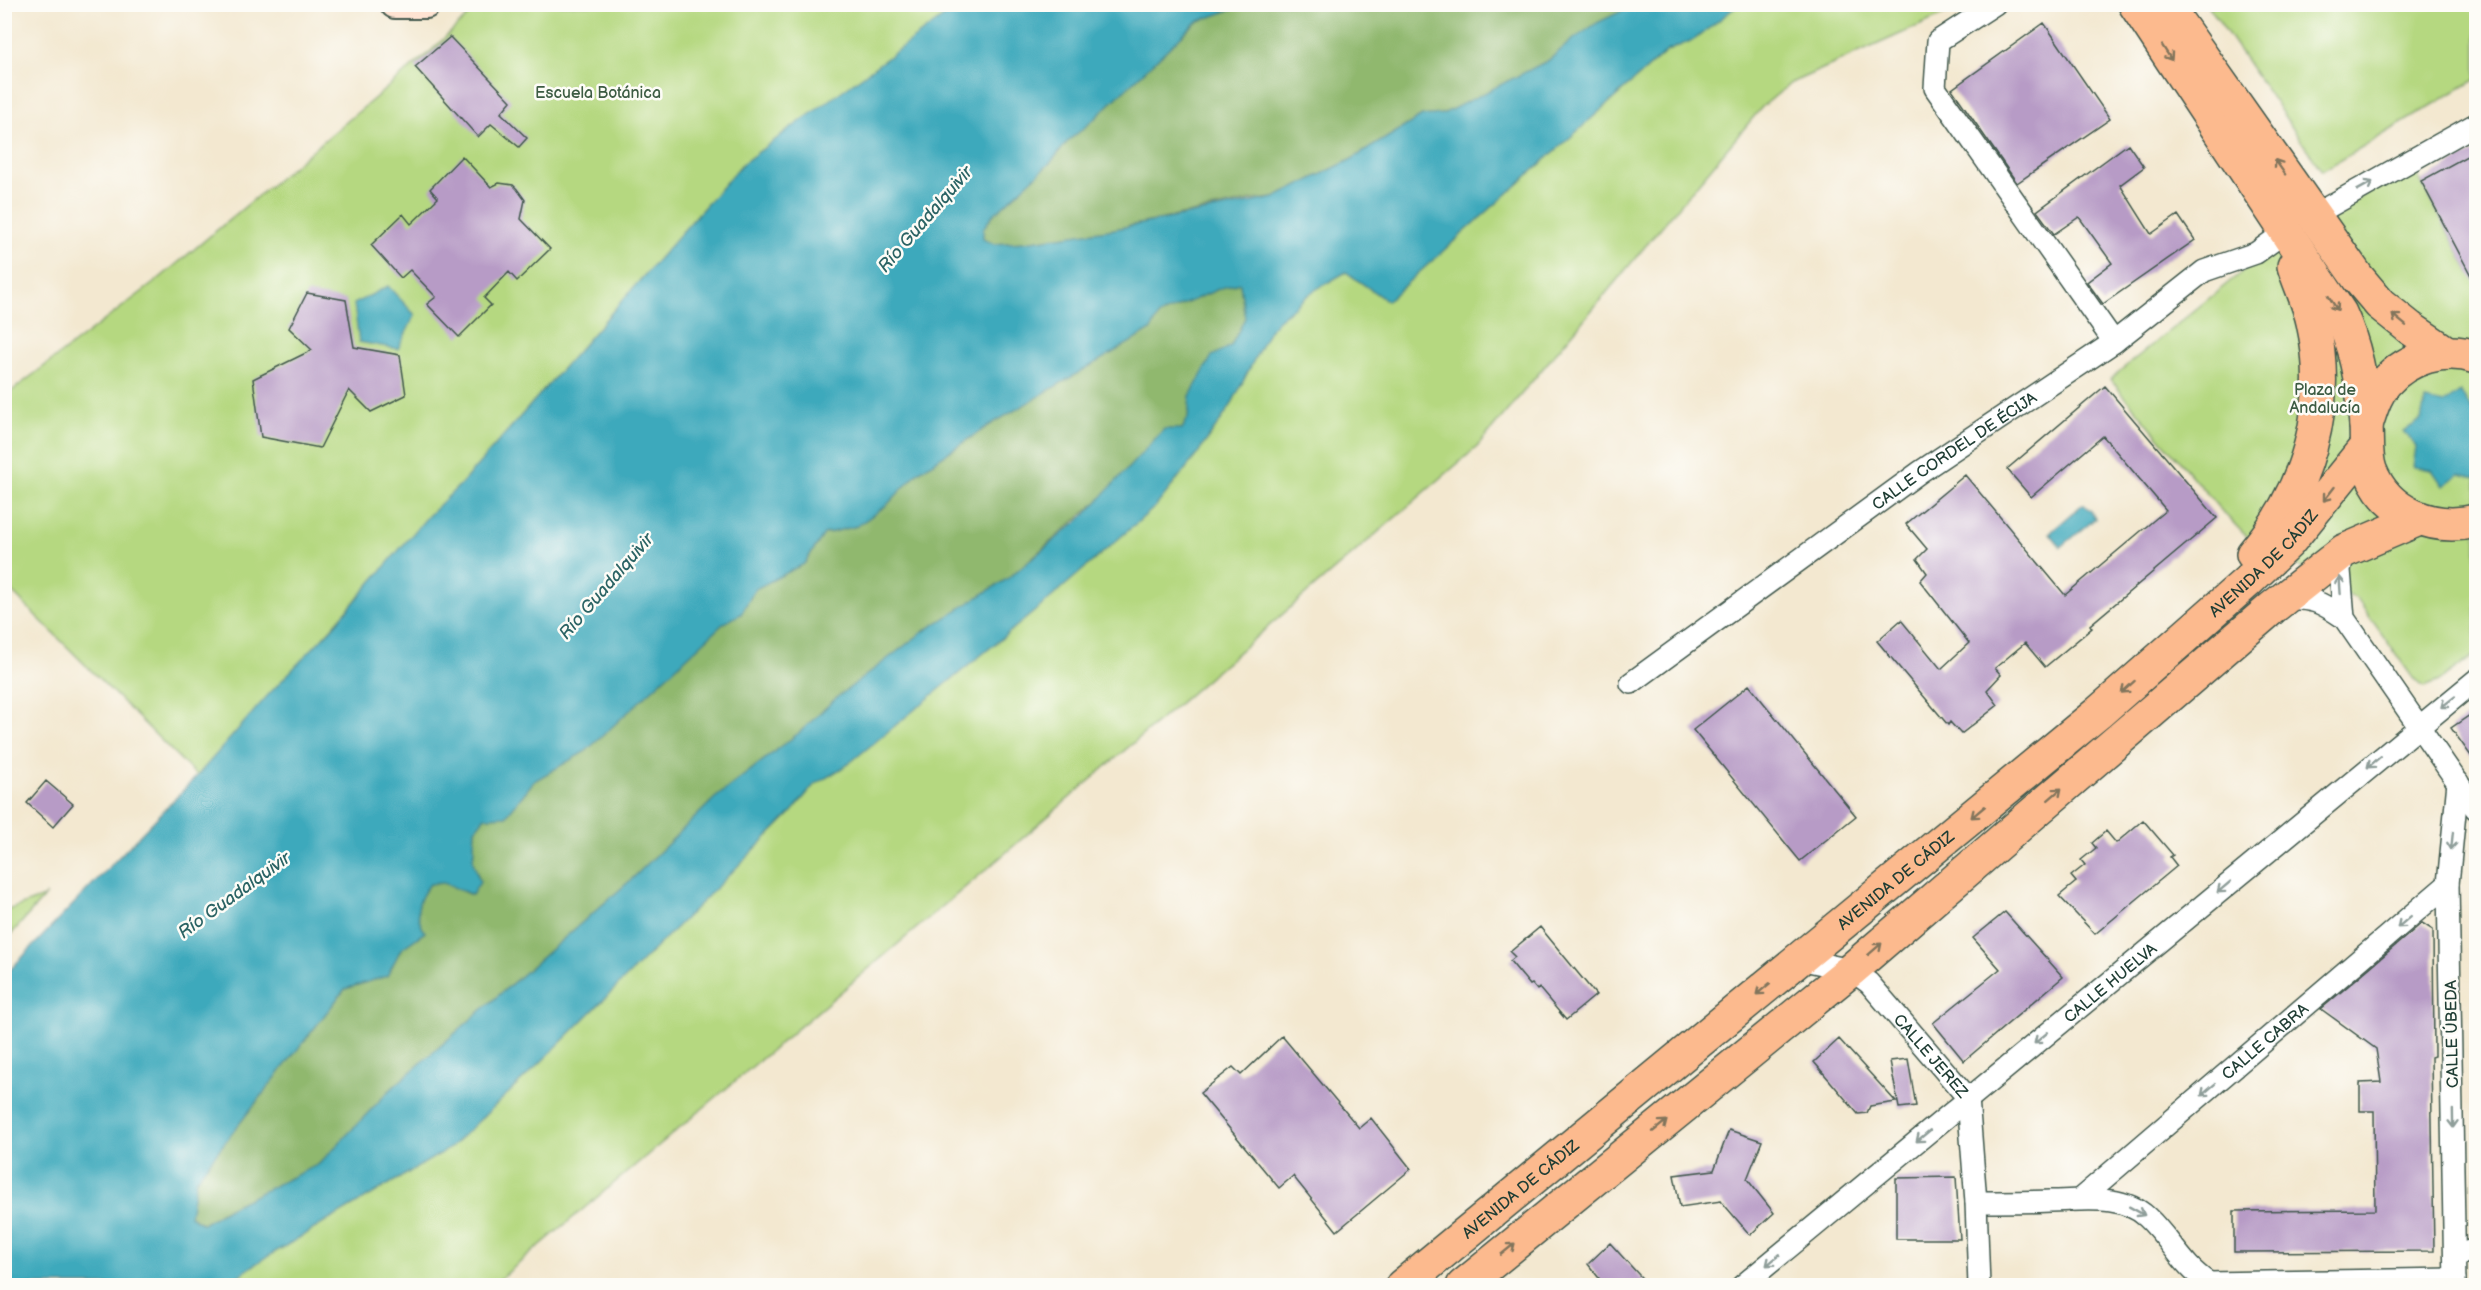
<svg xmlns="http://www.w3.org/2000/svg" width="2481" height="1290" font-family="'Balsamiq Sans',sans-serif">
  <rect width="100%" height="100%" fill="#fdfcf7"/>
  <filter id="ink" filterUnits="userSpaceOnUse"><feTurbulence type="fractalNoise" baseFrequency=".0167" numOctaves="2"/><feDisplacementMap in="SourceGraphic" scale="12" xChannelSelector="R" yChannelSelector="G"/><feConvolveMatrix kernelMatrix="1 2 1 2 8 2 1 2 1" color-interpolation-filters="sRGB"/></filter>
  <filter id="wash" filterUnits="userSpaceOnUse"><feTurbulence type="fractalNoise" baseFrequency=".008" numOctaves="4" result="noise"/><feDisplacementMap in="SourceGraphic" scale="24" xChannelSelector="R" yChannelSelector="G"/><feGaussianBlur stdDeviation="1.35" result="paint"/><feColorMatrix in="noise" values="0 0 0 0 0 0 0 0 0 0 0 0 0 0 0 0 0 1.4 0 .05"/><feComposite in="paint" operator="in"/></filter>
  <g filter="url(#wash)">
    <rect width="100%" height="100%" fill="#f3e8d0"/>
    <path fill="#b5d880" stroke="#6a8a5a" stroke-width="1.5" d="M 479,5 L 961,5 L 742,164 L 462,483 C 416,528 376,578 333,626 C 288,677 242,726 197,776 L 5,585 L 5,396 L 155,282 L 431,51 Z
      M 1738,5 L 1965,5 L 1791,83 L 1762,107 L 1477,447 L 988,868 L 493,1285 L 225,1286 L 260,1261 L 450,1148 L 536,1067 L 790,814 L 814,785 L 847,765 L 1046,602 L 1156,506 L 1195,457 L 1230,407 L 1268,332 L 1277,321 L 1313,291 L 1346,272 L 1387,301 L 1667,51 L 1695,39 Z
      M 2208,5 L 2476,5 L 2476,79 L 2322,171 Z
      M 2412,165 L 2470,273 L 2476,271 L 2476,654 L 2439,681 L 2425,687 L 2415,681 L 2357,599 L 2295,564 L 2274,582 L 2271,579 L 2266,547 L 2245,535 L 2218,507 L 2110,379 L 2255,261 Z
      M 46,896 L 46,895 L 5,941 L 5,911 Z"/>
    <path fill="#90b86e" stroke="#587a51" stroke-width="1.5" d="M 1245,4 L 1634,5 L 1571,41 L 1549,60 L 1498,87 L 1443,114 L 1422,116 L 1352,159 L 1274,198 L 1253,200 L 1115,229 L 1025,242 L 994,244 L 983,239 L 983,229 L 992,216 L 1051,162 L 1068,141 L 1091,122 L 1196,22 Z
      M 1240,283 L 1245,318 L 1231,346 L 1190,396 L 1188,418 L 1182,429 L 1007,579 L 924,631 L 835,699 L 800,732 L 715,798 L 632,879 L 390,1090 L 319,1164 L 229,1208 L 203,1224 L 190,1216 L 196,1179 L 345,989 L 387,976 L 401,949 L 424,933 C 414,913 416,901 430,884 L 444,883 L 471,895 L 480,882 L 473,862 L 475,829 L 485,817 L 506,816 L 534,781 L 586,751 L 724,623 L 741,614 L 755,589 L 804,564 L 824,534 L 857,526 L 887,505 L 918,472 L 988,426 L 1151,330 L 1159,315 L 1221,288 Z"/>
    <path fill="#3da9bc" stroke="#2e7378" stroke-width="1.5" fill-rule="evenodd" d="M 961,4 L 1245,5 L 1196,22 L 1091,122 L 1068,141 L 1051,162 L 992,216 L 983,229 L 983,239 L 994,244 L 1025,242 L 1115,229 L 1274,198 L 1352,159 L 1422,116 L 1443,114 L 1549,60 L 1571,41 L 1597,23 L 1634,5 L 1738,5 L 1695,39 L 1667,51 L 1387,301 L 1346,272 L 1313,291 L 1277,321 L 1268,332 L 1230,407 L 1195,457 L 1156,506 L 1046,602 L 847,765 L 814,785 L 790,814 L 536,1067 L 450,1148 L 260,1261 L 225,1285 L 5,1285 L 5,975 L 197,776 L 269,694 L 333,627 L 428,516 L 462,483 L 742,164 ZM 1240,283 L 1245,318 L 1231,346 L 1212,356 L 1190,396 L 1188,418 L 1182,429 L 1164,429 L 1085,515 L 1007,579 L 924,631 L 835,699 L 800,732 L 715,798 L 632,879 L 390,1090 L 319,1164 L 229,1208 L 203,1224 L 190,1216 L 196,1179 L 345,989 L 387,976 L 401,949 L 425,932 C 414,914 416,901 430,884 L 444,883 L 472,895 L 480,882 L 473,862 L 475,829 L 485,817 L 506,816 L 534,781 L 586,751 L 724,623 L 741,614 L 755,589 L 804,564 L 824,534 L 857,526 L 887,505 L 918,472 L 988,426 L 1151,330 L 1159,315 L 1221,288 Z
      M 388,286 L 415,315 L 398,349 L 359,342 L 354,304 Z
      M 2460,392 L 2472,409 L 2476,410 L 2476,478 L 2459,474 L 2443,486 L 2432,470 L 2413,467 L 2416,447 L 2404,431 L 2421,420 L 2425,400 L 2444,404 Z
      M 2083,504 L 2091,511 L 2095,519 L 2061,547 L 2050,533 Z"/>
    <g id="blocks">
      <path fill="#b79bc6" d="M 2044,23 L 2110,119 L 2017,183 L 1952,89 Z
        M 450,37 L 511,101 L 501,113 L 527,138 L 519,147 L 491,124 L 478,137 L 415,67 Z
        M 2128,144 L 2144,167 L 2120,185 L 2151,234 L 2178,215 L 2195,240 L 2103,304 L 2087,282 L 2112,263 L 2079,217 L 2054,234 L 2037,211 Z
        M 2476,151 L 2476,285 L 2421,181 Z
        M 462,156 L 491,187 L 499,183 L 513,185 L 517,189 L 525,200 L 521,219 L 550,249 L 517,281 L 509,272 L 484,298 L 491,305 L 459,337 L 427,304 L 436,297 L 410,270 L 401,278 L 371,245 L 403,214 L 411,224 L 438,198 L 430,189 Z
        M 307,293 L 346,300 L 354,347 L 400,355 L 406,395 L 371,412 L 349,390 L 320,448 L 261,437 L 253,379 L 312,350 L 289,328 Z
        M 2105,386 L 2217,518 L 2090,625 L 2092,628 L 2045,667 L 2025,643 L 1995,668 L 2001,675 L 1987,690 L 1998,705 L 1961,734 L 1950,722 L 1948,725 L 1877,641 L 1901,620 L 1941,669 L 1969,643 L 1920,581 L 1927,573 L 1917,559 L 1927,549 L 1906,524 L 1965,475 L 2065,595 L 2166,510 L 2103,436 L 2031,497 L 2007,469 Z
        M 1749,685 L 1856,816 L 1800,861 L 1693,730 Z
        M 2476,711 L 2476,763 L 2451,728 Z
        M 46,781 L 73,804 L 53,827 L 27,803 Z
        M 2143,820 L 2173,855 L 2170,857 L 2177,866 L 2095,934 L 2059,896 L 2076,882 L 2071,876 L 2085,865 L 2081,860 L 2096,848 L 2092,843 L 2106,831 L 2116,843 Z
        M 2005,912 L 2063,977 L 1964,1061 L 1933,1023 L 2000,969 L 1973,938 Z
        M 2422,923 L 2433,930 L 2434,1056 L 2431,1057 L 2434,1251 L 2234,1252 L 2234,1211 L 2375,1210 L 2374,1111 L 2360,1111 L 2360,1083 L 2381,1082 L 2376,1049 L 2321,1009 Z
        M 1540,927 L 1596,995 L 1566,1020 L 1539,988 L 1537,990 L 1532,984 L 1530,985 L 1510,961 L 1515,957 L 1510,952 Z
        M 1282,1036 L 1359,1128 L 1371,1118 L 1411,1169 L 1337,1231 L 1293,1176 L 1279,1188 L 1200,1093 L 1233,1067 L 1241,1075 Z
        M 1839,1039 L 1896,1102 L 1870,1106 L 1867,1113 L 1858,1114 L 1814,1062 Z
        M 1908,1059 L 1916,1106 L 1899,1108 L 1890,1061 Z
        M 1729,1130 L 1762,1141 L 1747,1179 L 1774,1213 L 1750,1235 L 1721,1201 L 1680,1207 L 1674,1175 L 1714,1170 Z
        M 1956,1177 L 1960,1239 L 1896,1239 L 1896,1178 Z
        M 1610,1243 L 1649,1286 L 1605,1286 L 1588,1264 Z"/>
    </g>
  </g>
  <g filter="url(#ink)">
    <use href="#blocks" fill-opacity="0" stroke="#3f574b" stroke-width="1.5"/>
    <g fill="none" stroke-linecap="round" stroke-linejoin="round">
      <g stroke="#3f574b" stroke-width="24">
        <g id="street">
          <path d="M 1995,4 L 1938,41 L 1935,88 L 2114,342"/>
          <path d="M 2314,215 L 2476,124"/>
          <path d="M 2344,551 L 2340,570 L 2344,618 L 2476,809"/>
          <path d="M 2283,599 C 2312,597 2321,602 2344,618"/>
          <path id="s1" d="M 1631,683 L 1920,472 L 2114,342 L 2204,271 L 2256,253 L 2285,232"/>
          <path id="s2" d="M 1799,959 L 1851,970 L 1869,983 L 1968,1098 L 1976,1202 L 1979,1286"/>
          <path id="s3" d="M 2080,1199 L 2448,884"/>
          <path d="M 1976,1202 C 2001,1202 2025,1202 2050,1201 C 2081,1201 2121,1193 2147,1217 C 2170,1238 2182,1266 2209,1283 L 2455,1279"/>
          <path d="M 2455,1256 L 2476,1249"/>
          <path id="s4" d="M 1742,1286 L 2476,680"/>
          <path d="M 2455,1286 L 2448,884 L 2458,782"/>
        </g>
      </g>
      <g stroke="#3f574b" stroke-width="32">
        <path id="secondary" d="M 395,4 L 426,4"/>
      </g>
      <g stroke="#3f574b" stroke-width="36">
        <g id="primary">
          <path d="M 2135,4 L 2340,313 C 2356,347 2363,387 2366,425 C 2367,440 2365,455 2370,470 C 2387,514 2434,531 2476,521"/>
          <path d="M 2165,4 L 2358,278 L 2380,304 L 2410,328 L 2447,353"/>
          <path d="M 2366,425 C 2371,410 2375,394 2386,382 C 2408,357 2445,347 2476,357"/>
          <path d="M 2253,554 C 2308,489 2332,407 2313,322 C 2309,303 2300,285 2294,266"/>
          <path id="s5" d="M 1402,1286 L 2098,713 L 2248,581 L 2289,542 L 2365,448"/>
          <path d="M 1463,1286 L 1851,970 L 2272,608 L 2344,551 L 2419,519"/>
        </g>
      </g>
      <use href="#street" stroke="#fff" stroke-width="21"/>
      <use href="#secondary" stroke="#fee3d2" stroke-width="28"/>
      <use href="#primary" stroke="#fcba8e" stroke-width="33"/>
    </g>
    <defs><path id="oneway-shaft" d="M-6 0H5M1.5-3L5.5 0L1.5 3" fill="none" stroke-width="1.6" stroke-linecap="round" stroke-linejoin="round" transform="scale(1.5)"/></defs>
    <g stroke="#82755c">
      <use href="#oneway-shaft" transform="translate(2167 53) rotate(57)"/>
      <use href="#oneway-shaft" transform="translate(2280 167) rotate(-125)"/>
      <use href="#oneway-shaft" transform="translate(2333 303) rotate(57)"/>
      <use href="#oneway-shaft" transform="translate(2399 320) rotate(-141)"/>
      <use href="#oneway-shaft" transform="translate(2329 494) rotate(128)"/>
      <use href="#oneway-shaft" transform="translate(2128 687) rotate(138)"/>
      <use href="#oneway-shaft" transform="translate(2055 794) rotate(-41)"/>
      <use href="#oneway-shaft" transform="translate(1978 812) rotate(140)"/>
      <use href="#oneway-shaft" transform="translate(1875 949) rotate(-41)"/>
      <use href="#oneway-shaft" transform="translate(1763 989) rotate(140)"/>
      <use href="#oneway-shaft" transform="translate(1660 1126) rotate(-39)"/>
      <use href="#oneway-shaft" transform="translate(1508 1249) rotate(-39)"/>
    </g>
    <g stroke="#8f9e9a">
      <use href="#oneway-shaft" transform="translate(2365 186) rotate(-29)"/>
      <use href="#oneway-shaft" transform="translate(2340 585) rotate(-94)"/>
      <use href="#oneway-shaft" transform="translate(2448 702) rotate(142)"/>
      <use href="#oneway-shaft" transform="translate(2374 762) rotate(140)"/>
      <use href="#oneway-shaft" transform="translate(2452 841) rotate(96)"/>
      <use href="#oneway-shaft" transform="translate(2224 887) rotate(140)"/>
      <use href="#oneway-shaft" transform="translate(2404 922) rotate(139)"/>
      <use href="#oneway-shaft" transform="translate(2041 1038) rotate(140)"/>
      <use href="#oneway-shaft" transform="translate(2208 1090) rotate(139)"/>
      <use href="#oneway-shaft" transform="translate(2453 1119) rotate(89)"/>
      <use href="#oneway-shaft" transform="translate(1923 1136) rotate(140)"/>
      <use href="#oneway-shaft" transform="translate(2137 1211) rotate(29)"/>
      <use href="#oneway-shaft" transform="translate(1773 1260) rotate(140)"/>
    </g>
  </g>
  <g text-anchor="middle" stroke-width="5" stroke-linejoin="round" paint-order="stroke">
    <g font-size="16" fill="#3d5c43" stroke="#fdfcf7">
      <text x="598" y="98">Escuela Botánica</text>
      <text x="2325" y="395">Plaza de<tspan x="2325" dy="18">Andalucía</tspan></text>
    </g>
    <g font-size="16" fill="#1f3d34" stroke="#fdfcf7">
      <text dy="6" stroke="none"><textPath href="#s1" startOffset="398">CALLE CORDEL DE ÉCIJA</textPath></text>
      <text dy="6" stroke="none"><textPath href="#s5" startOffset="1125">AVENIDA DE CÁDIZ</textPath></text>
      <text dy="6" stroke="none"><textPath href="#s5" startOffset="639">AVENIDA DE CÁDIZ</textPath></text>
      <text dy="6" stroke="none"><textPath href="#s4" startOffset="477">CALLE HUELVA</textPath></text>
      <text transform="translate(2451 1034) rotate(-91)" y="6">CALLE ÚBEDA</text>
      <text dy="6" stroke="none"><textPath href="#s3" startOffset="243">CALLE CABRA</textPath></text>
      <text dy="6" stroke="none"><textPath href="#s2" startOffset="171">CALLE JEREZ</textPath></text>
      <text dy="6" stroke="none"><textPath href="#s5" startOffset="153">AVENIDA DE CÁDIZ</textPath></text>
    </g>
    <g font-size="18" font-style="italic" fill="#2a6364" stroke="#fdfcf7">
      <text transform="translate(925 219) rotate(-49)" y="6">Río Guadalquivir</text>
      <text transform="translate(606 586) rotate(-49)" y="6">Río Guadalquivir</text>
      <text transform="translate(234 895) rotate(-36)" y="6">Río Guadalquivir</text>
    </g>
  </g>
  <rect width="2481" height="1290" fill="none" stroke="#fdfcf7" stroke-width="24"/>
</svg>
